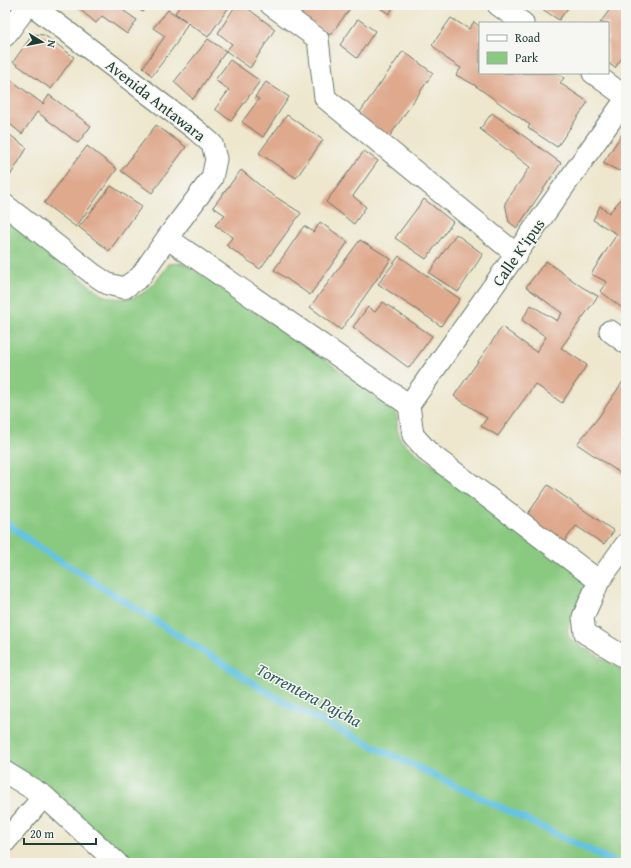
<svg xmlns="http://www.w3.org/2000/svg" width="631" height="868" font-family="'Gentium Book Plus',serif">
  <rect width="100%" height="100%" fill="#f6f6f2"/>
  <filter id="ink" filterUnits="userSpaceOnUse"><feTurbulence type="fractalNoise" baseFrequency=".025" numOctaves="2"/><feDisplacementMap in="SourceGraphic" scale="8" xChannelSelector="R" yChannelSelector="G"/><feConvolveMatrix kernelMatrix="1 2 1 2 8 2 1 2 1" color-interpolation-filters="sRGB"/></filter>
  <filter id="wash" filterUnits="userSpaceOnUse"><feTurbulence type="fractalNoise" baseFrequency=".012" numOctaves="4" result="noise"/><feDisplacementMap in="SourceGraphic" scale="16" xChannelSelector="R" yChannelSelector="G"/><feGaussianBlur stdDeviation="0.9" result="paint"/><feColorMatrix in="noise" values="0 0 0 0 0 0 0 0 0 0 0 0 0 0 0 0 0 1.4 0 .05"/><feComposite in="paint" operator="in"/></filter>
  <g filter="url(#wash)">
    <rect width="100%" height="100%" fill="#eee7cd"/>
    <path fill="#89c980" stroke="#54835a" d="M 5,217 L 102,295 C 136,306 150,292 169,264 L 182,263 L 198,273 L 389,404 L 395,411 L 397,419 L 397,429 L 401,440 L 412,450 L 583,577 C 598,604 554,621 572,641 L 626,672 L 626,863 L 129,863 L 101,835 L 5,772 Z"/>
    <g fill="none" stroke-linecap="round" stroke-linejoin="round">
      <path stroke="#65c3e3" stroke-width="7" d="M 5,521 L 31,542 L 288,705 L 616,863"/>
    </g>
    <g id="blocks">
      <path fill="#dfa98d" d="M 78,5 L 129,5 L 124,11 L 137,20 L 127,34 L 102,16 L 96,23 L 77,7 Z
        M 132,5 L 148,5 L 143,12 Z
        M 181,5 L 226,5 L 229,7 L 208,37 L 188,23 L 176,44 L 152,76 L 143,67 L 165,36 L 153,28 L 168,10 L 186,21 L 175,13 Z
        M 236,5 L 243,5 L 275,29 L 250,68 L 226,51 L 232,44 L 218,33 Z
        M 292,5 L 353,5 L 330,35 L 290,8 Z
        M 376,5 L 395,5 L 389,14 Z
        M 536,5 L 570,5 L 559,20 Z
        M 613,5 L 626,5 L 626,52 L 615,68 L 608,63 L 608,23 L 600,23 Z
        M 451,18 L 469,29 L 474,22 L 480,27 L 480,73 L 557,73 L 564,78 L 560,83 L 588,102 L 557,147 L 528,128 L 530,125 L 473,84 L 456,75 L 461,68 L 447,59 L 432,45 Z
        M 358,19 L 375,31 L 357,58 L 340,45 Z
        M 33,34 L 44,35 L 74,57 L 51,89 L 13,62 Z
        M 208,39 L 226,51 L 193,99 L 174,82 Z
        M 403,51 L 433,73 L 389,137 L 358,115 Z
        M 230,60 L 260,81 L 231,121 L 215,109 L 229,90 L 215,80 Z
        M 11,80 L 43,104 L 49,95 L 91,126 L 78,143 L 37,112 L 22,134 L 5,120 L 5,88 Z
        M 266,82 L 289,97 L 263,137 L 242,122 L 259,99 L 255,97 Z
        M 492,113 L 561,163 L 517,228 L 509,222 L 505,203 L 530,167 L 480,129 Z
        M 287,115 L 323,140 L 296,178 L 259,153 Z
        M 156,125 L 186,147 L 152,193 L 121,171 Z
        M 626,128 L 626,162 L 619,171 L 603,163 Z
        M 5,131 L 27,148 L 5,184 Z
        M 87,146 L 117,169 L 76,227 L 44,203 Z
        M 364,151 L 378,161 L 353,196 L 366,207 L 354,224 L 326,202 Z
        M 241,170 L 268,192 L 301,213 L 260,269 L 226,245 L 233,237 L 215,225 L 225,215 L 213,207 Z
        M 111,186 L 142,206 L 109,251 L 79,227 Z
        M 424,199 L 453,222 L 426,259 L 395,238 Z
        M 621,199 L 626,203 L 626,311 L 600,291 L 607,282 L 591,274 L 617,234 L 593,220 L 600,206 L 609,213 Z
        M 320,222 L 348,242 L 310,295 L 274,270 L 304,226 L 314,232 Z
        M 456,234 L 483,254 L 458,292 L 429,273 Z
        M 360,240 L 391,259 L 341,330 L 310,307 Z
        M 399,256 L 460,299 L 441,326 L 378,284 Z
        M 546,261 L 582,287 L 598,296 L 561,348 L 587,365 L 562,403 L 535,384 L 498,436 L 481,426 L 487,418 L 454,396 L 502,327 L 536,352 L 546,337 L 522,320 L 531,305 L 557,321 L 562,313 L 526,287 Z
        M 383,302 L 432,336 L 409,368 L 353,327 L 368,307 L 375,312 Z
        M 626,377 L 626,477 L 577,444 L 598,418 Z
        M 548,485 L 614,531 L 604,544 L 576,526 L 562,544 L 525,518 Z"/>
    </g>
  </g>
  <g filter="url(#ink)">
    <use href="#blocks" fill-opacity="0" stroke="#67786a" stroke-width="1"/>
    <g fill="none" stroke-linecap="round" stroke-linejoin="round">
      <g stroke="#67786a" stroke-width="23">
        <path id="street" d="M 271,5 L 318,39 L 325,98 L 517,255
          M 498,5 L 523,23
          M 5,36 L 28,5
          M 593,73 L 626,97
          M 5,205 L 93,274 L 108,284 L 124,288 L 140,277 L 167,238 L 212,178 L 216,159 L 212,144 L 196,130 L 32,5
          M 167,238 L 409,405 L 413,435 L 429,453 L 599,581 L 583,617 L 585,633 L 626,658
          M 610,331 L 626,343
          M 409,405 L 626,99
          M 599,581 L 626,544
          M 5,772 L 44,796 L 117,863
          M 5,842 L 44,796"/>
      </g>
      <use href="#street" stroke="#fff" stroke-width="21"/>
    </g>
  </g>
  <g text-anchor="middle" stroke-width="3" stroke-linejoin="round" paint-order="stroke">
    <g font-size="16" fill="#1f3d34" stroke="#f6f6f2">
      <text transform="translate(156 100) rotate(38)" y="6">Avenida Antawara</text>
      <text transform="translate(518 252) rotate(-55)" y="6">Calle K'ipus</text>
    </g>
    <g font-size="17" font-style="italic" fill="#305e60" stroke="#f6f6f2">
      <text transform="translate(309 695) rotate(28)" y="6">Torrentera Pajcha</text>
    </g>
  </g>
  <rect width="631" height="868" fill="none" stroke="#f6f6f2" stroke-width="20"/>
  <rect x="479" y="22" width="130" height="52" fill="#f6f6f2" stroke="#a0aca6"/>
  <rect x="487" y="35" width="20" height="6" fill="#ffffff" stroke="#a0aca6"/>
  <text x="515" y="42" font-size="12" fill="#1f3d34">Road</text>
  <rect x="487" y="52" width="20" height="12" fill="#89c980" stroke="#a0aca6"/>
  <text x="515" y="62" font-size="12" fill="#1f3d34">Park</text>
  <g transform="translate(42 42) rotate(100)" stroke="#f6f6f2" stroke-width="3" paint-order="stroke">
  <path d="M0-3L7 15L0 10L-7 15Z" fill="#1f3d34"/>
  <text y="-6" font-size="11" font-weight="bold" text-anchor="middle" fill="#1f3d34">N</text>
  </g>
  <path d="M24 838v6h72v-6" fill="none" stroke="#1f3d34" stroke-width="2"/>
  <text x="30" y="838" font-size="12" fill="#1f3d34" stroke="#f6f6f2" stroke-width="3" paint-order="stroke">20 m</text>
</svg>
